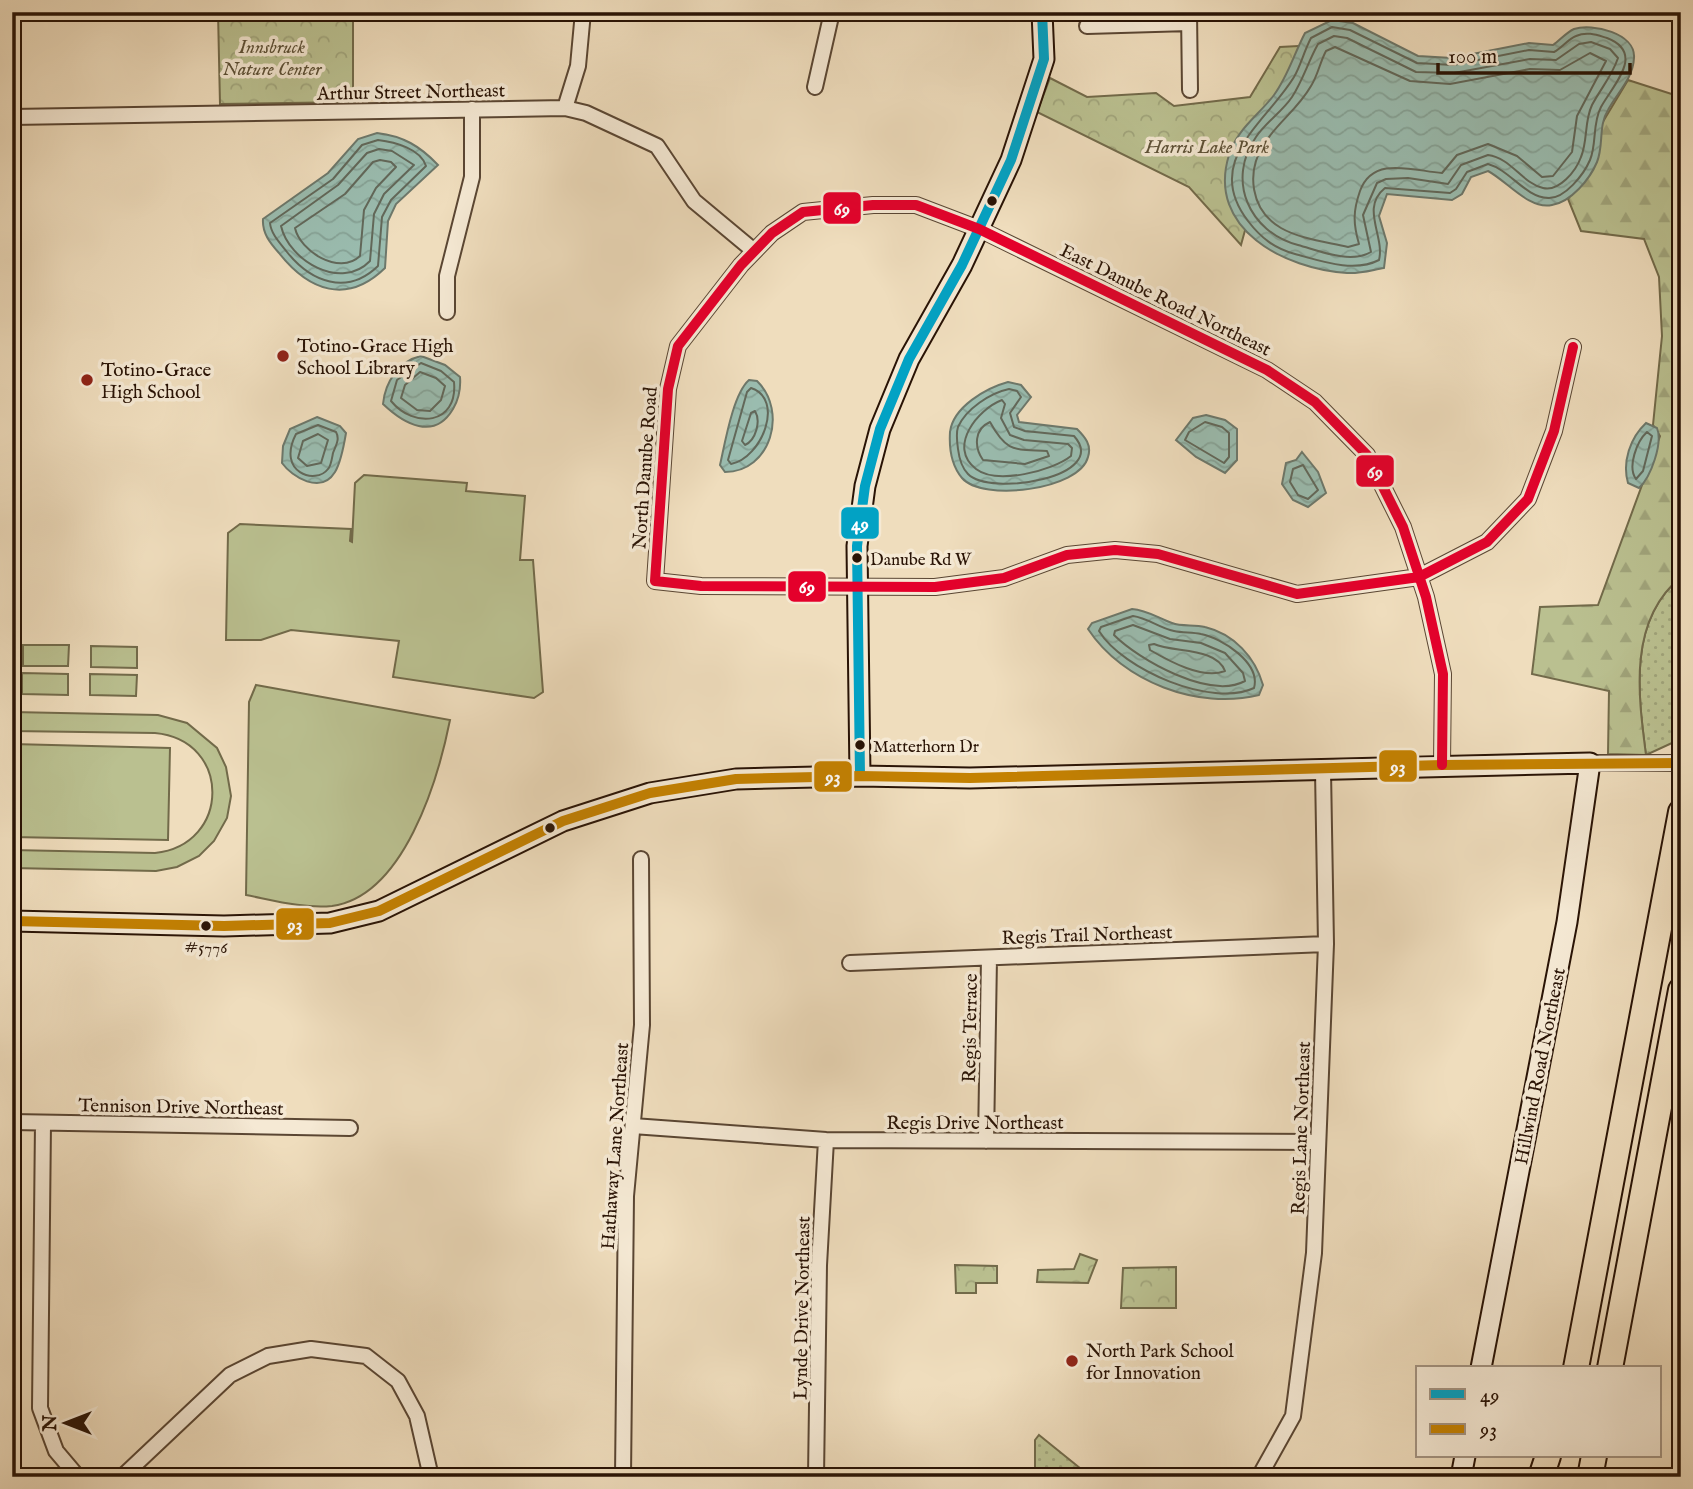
<svg xmlns="http://www.w3.org/2000/svg" width="1693" height="1489" font-family="'IM FELL English',serif">
  <defs>
    <pattern id="grass-dots" width="8" height="8" patternUnits="userSpaceOnUse" patternTransform="scale(1.75)"><rect width="8" height="8" fill="#bac090"/><path d="M2 2h.1M6 6h.1" fill="none" stroke="#a0a47b" stroke-width="1.8" stroke-linecap="round"/></pattern>
    <pattern id="forest-firs" width="22" height="20" patternUnits="userSpaceOnUse" patternTransform="scale(1.75)"><rect width="22" height="20" fill="#bac090"/><path d="M5 1l3.5 6h-7zM16 11l3.5 6h-7z" fill="#a0a47b"/></pattern>
    <pattern id="park-crowns" width="20" height="18" patternUnits="userSpaceOnUse" patternTransform="scale(1.75)"><rect width="20" height="18" fill="#bac090"/><path d="M2 6a3 3 0 1 1 6 0M12 15a3 3 0 1 1 6 0" fill="none" stroke="#a0a47b"/></pattern>
    <pattern id="water-waves" width="16" height="10" patternUnits="userSpaceOnUse" patternTransform="scale(1.75)"><rect width="16" height="10" fill="#9abcaf"/><path d="M0 5q4-4 8 0t8 0" fill="none" stroke="#85a195"/></pattern>
  </defs>
  <rect width="100%" height="100%" fill="#efddbd"/>
  <filter id="stains"><feTurbulence type="fractalNoise" baseFrequency=".00286" numOctaves="4"/><feColorMatrix values="0 0 0 0 .2 0 0 0 0 .09 0 0 0 0 .02 0 0 0 .5 -.17"/></filter>
  <radialGradient id="worn" r=".72"><stop offset=".6" stop-color="#630" stop-opacity="0"/><stop offset="1" stop-color="#630" stop-opacity=".3"/></radialGradient>
  <path fill="url(#grass-dots)" stroke="#726a4a" stroke-width="2" d="M 1681,577 L 1681,697 L 1672,743 L 1646,755 C 1638,694 1628,620 1681,577 Z
    M 1039,1435 L 1091,1477 L 1035,1477 L 1035,1440 Z"/>
  <path fill="url(#forest-firs)" stroke="#726a4a" stroke-width="2" d="M 1628,80 L 1681,97 L 1681,577 C 1628,620 1638,694 1646,755 L 1608,754 L 1609,691 L 1532,674 L 1540,607 L 1598,605 L 1660,436 L 1653,425 L 1662,336 L 1659,277 L 1644,239 L 1581,231 L 1568,199 L 1597,161 L 1601,125 Z"/>
  <path fill="url(#park-crowns)" stroke="#726a4a" stroke-width="2" d="M 218,12 L 353,12 L 353,102 L 220,104 Z
    M 1317,45 L 1250,212 L 1241,245 L 1189,187 L 1037,112 L 1050,78 L 1087,97 L 1156,93 L 1174,106 L 1250,97 L 1280,47 Z
    M 1080,1254 L 1097,1260 L 1088,1283 L 1037,1282 L 1038,1270 L 1074,1269 Z
    M 955,1265 L 997,1266 L 997,1283 L 976,1283 L 976,1293 L 956,1293 Z
    M 1176,1267 L 1176,1308 L 1121,1308 L 1123,1268 Z"/>
  <path fill="#bac090" stroke="#726a4a" stroke-width="2" d="M 364,475 L 467,483 L 466,491 L 525,496 L 520,560 L 533,560 L 543,692 L 534,698 L 393,677 L 399,641 L 291,630 L 261,640 L 226,640 L 228,533 L 240,524 L 351,529 L 350,541 L 352,542 L 355,483 Z
    M 23,645 L 69,645 L 68,666 L 23,666 Z
    M 91,646 L 137,647 L 137,668 L 91,667 Z
    M 22,673 L 68,674 L 68,695 L 22,694 Z
    M 90,674 L 137,675 L 136,696 L 90,695 Z
    M 256,685 L 450,720 C 438,780 404,896 332,906 C 305,909 272,900 246,895 L 249,702 Z
    M 12,712 L 158,715 L 187,723 L 217,748 L 226,767 L 231,796 L 227,818 L 214,841 L 199,856 L 177,867 L 156,871 L 12,868 L 12,850 L 155,853 C 231,845 232,740 155,733 L 12,731 Z
    M 12,744 L 170,748 L 168,840 L 12,837 Z"/>
  <path fill="url(#water-waves)" stroke="#6d786b" stroke-width="2" d="M 1332,20 L 1353,23 L 1418,56 L 1452,58 L 1529,43 L 1553,45 C 1560,40 1567,32 1574,29 C 1592,23 1636,33 1634,58 C 1633,79 1617,93 1608,110 C 1598,126 1604,145 1597,162 C 1590,179 1571,202 1552,205 C 1529,210 1507,181 1488,171 L 1471,177 L 1462,194 L 1452,200 L 1387,194 L 1379,216 L 1387,243 L 1384,268 C 1372,270 1360,274 1347,273 C 1285,269 1206,229 1229,155 C 1237,129 1258,116 1274,95 C 1288,76 1294,54 1305,33 Z
    M 377,133 C 403,136 420,146 438,165 L 396,204 L 388,221 L 385,268 C 347,305 309,291 279,253 C 270,243 262,233 263,219 L 328,173 L 358,139 Z
    M 421,356 L 445,365 L 460,377 C 461,390 459,399 453,409 C 434,441 404,424 383,404 C 385,382 399,361 421,356 Z
    M 749,380 L 757,381 C 788,411 771,472 725,472 L 720,465 C 725,443 733,394 749,380 Z
    M 1008,382 L 1021,385 L 1031,397 L 1017,415 L 1019,422 L 1077,429 C 1085,437 1092,445 1088,457 C 1080,490 982,502 962,478 C 951,465 949,448 950,432 C 953,407 986,388 1008,382 Z
    M 1206,415 L 1225,420 L 1237,429 L 1237,460 L 1225,473 L 1196,457 L 1176,440 L 1193,418 Z
    M 317,417 L 340,426 L 346,433 C 344,445 341,462 335,472 C 321,495 292,477 282,463 L 283,446 L 290,429 Z
    M 1646,423 L 1657,428 C 1663,443 1651,477 1639,488 L 1628,483 C 1622,462 1630,438 1646,423 Z
    M 1302,452 L 1318,472 L 1326,493 L 1308,507 L 1293,500 L 1282,484 L 1286,463 L 1296,460 Z
    M 1132,609 C 1147,610 1158,618 1172,623 C 1182,627 1194,624 1205,627 C 1234,634 1255,657 1263,685 L 1259,695 C 1198,710 1123,682 1088,629 L 1092,623 Z"/>
  <g fill="none" stroke-linecap="round" stroke-linejoin="round">
    <path stroke="#62685a" stroke-width="2" d="M 1332,27 L 1350,30 L 1417,63 L 1453,65 L 1529,50 L 1554,52 C 1562,48 1568,39 1576,36 C 1587,31 1597,35 1607,38 C 1646,53 1613,85 1601,107 C 1592,124 1597,143 1590,160 C 1584,174 1565,199 1548,198 C 1525,197 1510,170 1488,164 L 1467,172 L 1456,189 L 1450,193 L 1385,188 C 1360,208 1385,236 1379,260 C 1354,273 1321,261 1295,254 C 1274,248 1261,238 1248,221 C 1202,161 1266,123 1294,77 C 1301,65 1304,51 1311,38 Z
      M 1334,36 L 1347,38 L 1416,72 L 1454,73 L 1530,59 L 1556,60 L 1579,44 L 1591,42 L 1610,49 L 1618,58 C 1612,76 1601,88 1592,105 C 1584,122 1588,140 1581,157 C 1576,171 1559,192 1543,188 C 1522,183 1511,158 1488,155 L 1461,165 L 1448,184 L 1408,178 L 1386,179 L 1377,183 L 1363,215 L 1371,252 C 1350,264 1320,251 1298,245 C 1249,232 1226,180 1256,137 C 1266,122 1282,112 1292,97 C 1303,80 1308,62 1318,44 Z
      M 1335,47 L 1410,81 L 1450,84 L 1530,69 L 1560,70 L 1590,53 L 1606,61 L 1577,116 L 1572,152 L 1553,176 L 1542,177 L 1517,156 L 1488,144 L 1457,155 L 1442,173 C 1414,171 1373,155 1360,191 C 1353,211 1353,223 1359,244 L 1348,247 C 1327,242 1300,239 1281,228 C 1250,210 1246,172 1264,144 C 1277,123 1298,109 1311,86 C 1318,75 1320,62 1326,51 Z
      M 378,140 C 395,142 421,149 426,166 L 391,200 L 382,217 L 378,266 C 347,296 311,282 287,252 C 280,243 271,234 270,223 L 333,179 L 362,145 Z
      M 379,149 L 392,151 L 414,165 L 384,194 L 374,214 L 370,261 C 341,291 289,261 281,226 L 338,185 L 367,153 Z
      M 380,160 L 391,162 L 396,167 L 376,188 L 364,210 L 360,256 C 339,276 300,251 295,228 L 345,194 L 373,162 Z
      M 421,363 L 441,371 L 454,382 C 458,425 414,429 391,401 L 397,380 Z
      M 420,372 L 436,378 L 445,386 L 441,400 L 430,411 L 417,410 L 401,398 L 405,385 Z
      M 751,388 C 785,399 762,458 731,464 L 728,460 L 747,392 Z
      M 1009,389 L 1017,391 L 1021,397 L 1010,413 L 1014,427 L 1025,431 L 1074,436 C 1111,477 990,497 968,474 C 961,467 959,457 958,449 C 957,442 956,433 958,427 C 966,409 990,393 1009,389 Z
      M 1002,400 L 1005,404 L 1001,418 L 1010,435 L 1024,440 L 1068,444 L 1072,448 L 1071,456 C 1052,471 997,485 976,469 C 947,447 978,409 1002,400 Z
      M 755,411 C 761,421 756,440 745,445 L 742,441 L 751,413 Z
      M 990,422 C 1007,453 1014,449 1047,451 L 1049,456 L 1025,464 L 983,460 C 974,447 974,429 990,422 Z
      M 1205,422 L 1222,427 L 1229,433 L 1229,457 L 1224,463 L 1185,440 L 1189,432 Z
      M 318,425 L 336,432 C 340,439 336,445 333,453 C 332,458 331,466 328,469 C 316,485 276,473 296,434 Z
      M 1647,432 L 1652,436 L 1643,471 L 1636,479 C 1627,467 1637,441 1647,432 Z
      M 318,434 L 328,440 L 321,463 L 307,466 L 298,458 L 303,441 Z
      M 1303,465 L 1318,490 L 1308,499 L 1298,495 L 1290,482 L 1293,469 Z
      M 1133,616 C 1148,618 1159,628 1174,631 C 1183,633 1192,632 1201,634 C 1222,638 1261,663 1254,688 C 1212,708 1123,670 1099,631 L 1101,627 Z
      M 1133,625 L 1170,639 L 1201,643 L 1225,653 L 1243,673 L 1245,681 C 1210,700 1139,660 1114,635 L 1115,631 Z
      M 1154,644 C 1174,653 1216,647 1225,671 C 1203,680 1169,661 1150,650 L 1149,645 Z"/>
    <g stroke="#5a4633" stroke-width="18">
      <path id="street" d="M 1189,12 L 1190,90
        M 1087,26 L 1189,23
        M 815,87 L 832,12
        M 565,108 L 578,66 L 583,12
        M 12,117 L 565,108 L 586,113 L 657,146 L 694,201 L 754,251
        M 447,312 L 447,276 L 472,177 L 472,109
        M 1590,763 L 1681,763
        M 1442,765 L 1443,674 L 1426,597 L 1403,527 L 1367,455 L 1315,402 L 1267,370 L 979,229 L 916,205 L 873,205 L 803,212 L 772,233 L 741,265 L 678,346 L 668,389 L 655,581 L 701,586 L 935,587 L 1004,578 L 1067,555 L 1115,550 L 1158,554 L 1297,594 L 1419,577 L 1487,542 L 1528,499 L 1554,431 L 1573,347
        M 850,963 L 1326,944
        M 12,1122 L 350,1128
        M 43,1123 L 40,1408 L 56,1451 L 78,1477
        M 633,1126 L 826,1140 L 1318,1142
        M 986,1141 L 989,958
        M 122,1477 L 230,1375 L 268,1356 L 311,1349 L 366,1356 L 398,1381 L 417,1416 L 431,1477
        M 623,1477 L 626,1196 L 642,1025 L 641,859
        M 816,1477 L 819,1265 L 826,1140
        M 1259,1477 L 1293,1416 L 1314,1253 L 1326,944 L 1323,771"/>
    </g>
    <g stroke="#291305" stroke-width="23">
      <path id="secondary" d="M 860,776 L 857,546 L 865,486 L 880,429 L 909,359 L 962,265 L 1011,160 L 1044,59 L 1042,12
        M 12,921 L 224,926 L 330,923 L 379,911 L 563,821 L 650,793 L 736,779 L 860,776 L 970,778 L 1590,763 L 1567,922 L 1481,1368
        M 1461,1477 L 1465,1456"/>
    </g>
    <g stroke="#291305" stroke-width="28">
      <path id="highway" d="M 1576,1368 L 1681,812
        M 1610,1368 L 1681,990
        M 1541,1477 L 1548,1456
        M 1590,1477 L 1594,1456"/>
    </g>
    <use href="#street" stroke="#f5e9d4" stroke-width="14"/>
    <use href="#secondary" stroke="#f5e9d4" stroke-width="19"/>
    <use href="#highway" stroke="#efddbd" stroke-width="24"/>
    <g stroke="#f5e9d4" stroke-width="16">
      <path id="bus-1" d="M 860,776 L 857,546 L 865,486 L 880,429 L 909,359 L 962,265 L 1011,160 L 1044,59 L 1042,12"/>
    </g>
    <g stroke="#f5e9d4" stroke-width="16">
      <path id="bus-2" d="M 12,921 L 224,926 L 330,923 L 379,911 L 563,821 L 650,793 L 736,779 L 860,776 L 970,778 L 1442,765 L 1681,763"/>
    </g>
    <g stroke="#f5e9d4" stroke-width="16">
      <path id="bus-3" d="M 1442,765 L 1443,674 L 1426,597 L 1403,527 L 1367,455 L 1315,402 L 1267,370 L 979,229 L 916,205 L 873,205 L 803,212 L 772,233 L 741,265 L 678,346 L 668,389 L 655,581 L 701,586 L 935,587 L 1004,578 L 1067,555 L 1115,550 L 1158,554 L 1297,594 L 1419,577 L 1487,542 L 1528,499 L 1554,431 L 1573,347"/>
    </g>
    <use href="#bus-1" stroke="#02a2c4" stroke-width="10"/>
    <use href="#bus-2" stroke="#c48101" stroke-width="10"/>
    <use href="#bus-3" stroke="#e4002b" stroke-width="10"/>
  </g>
  <g fill="#291305" stroke="#f5e9d4" stroke-width="2.5">
    <circle cx="992" cy="201" r="6"/>
    <circle cx="857" cy="558" r="6"/>
    <circle cx="860" cy="745" r="6"/>
    <circle cx="550" cy="828" r="6"/>
    <circle cx="206" cy="926" r="6"/>
  </g>
  <g fill="#8f2418" stroke="#f5e9d4" stroke-width="2.5">
    <circle cx="283" cy="356" r="7"/>
    <circle cx="87" cy="380" r="7"/>
    <circle cx="1072" cy="1361" r="7"/>
  </g>
  <g text-anchor="middle" stroke-width="7" stroke-linejoin="round" paint-order="stroke">
    <g font-size="17" fill="#291305" stroke="#f5e9d4" text-anchor="start">
      <text x="870" y="565">Danube Rd W</text>
      <text x="873" y="752">Matterhorn Dr</text>
      <text x="206" y="953" text-anchor="middle">#5776</text>
    </g>
    <g font-size="19" font-style="italic" fill="#5c5036" stroke="#f5e9d4">
      <text x="272" y="53">Innsbruck<tspan x="272" dy="22">Nature Center</tspan></text>
      <text x="1207" y="153">Harris Lake Park</text>
    </g>
    <g font-size="19" fill="#291305" stroke="#f5e9d4">
      <text transform="translate(411 91) rotate(-1)" y="7">Arthur Street Northeast</text>
      <text transform="translate(1166 299) rotate(26)" y="7">East Danube Road Northeast</text>
      <text transform="translate(644 468) rotate(-86)" y="7">North Danube Road</text>
      <text transform="translate(1087 934) rotate(-2)" y="7">Regis Trail Northeast</text>
      <text transform="translate(969 1028) rotate(-89)" y="7">Regis Terrace</text>
      <text transform="translate(1539 1066) rotate(-79)" y="7">Hillwind Road Northeast</text>
      <text transform="translate(181 1106) rotate(1)" y="7">Tennison Drive Northeast</text>
      <text x="975" y="1129">Regis Drive Northeast</text>
      <text transform="translate(1300 1128) rotate(-88)" y="7">Regis Lane Northeast</text>
      <text transform="translate(614 1146) rotate(-86)" y="7">Hathaway Lane Northeast</text>
      <text transform="translate(801 1308) rotate(-89)" y="7">Lynde Drive Northeast</text>
    </g>
    <g font-size="19" fill="#291305" stroke="#f5e9d4" text-anchor="start">
      <text x="297" y="352">Totino-Grace High<tspan x="297" dy="22">School Library</tspan></text>
      <text x="101" y="376">Totino-Grace<tspan x="101" dy="22">High School</tspan></text>
      <text x="1086" y="1357">North Park School<tspan x="1086" dy="22">for Innovation</tspan></text>
    </g>
  </g>
  <g stroke="#f5e9d4" stroke-width="2.5">
    <rect x="822" y="191" width="40" height="34" rx="7" fill="#e4002b"/>
    <rect x="1355" y="454" width="40" height="34" rx="7" fill="#e4002b"/>
    <rect x="840" y="506" width="40" height="34" rx="7" fill="#02a2c4"/>
    <rect x="787" y="570" width="40" height="33" rx="7" fill="#e4002b"/>
    <rect x="1378" y="749" width="40" height="34" rx="7" fill="#c48101"/>
    <rect x="813" y="760" width="40" height="33" rx="7" fill="#c48101"/>
    <rect x="275" y="907" width="40" height="34" rx="7" fill="#c48101"/>
  </g>
  <g font-size="19" text-anchor="middle" font-weight="bold" fill="#fff">
    <text x="842" y="215">69</text>
    <text x="1375" y="478">69</text>
    <text x="860" y="530">49</text>
    <text x="807" y="593">69</text>
    <text x="1398" y="773">93</text>
    <text x="833" y="783">93</text>
    <text x="295" y="931">93</text>
  </g>
  <rect width="1693" height="1489" fill="none" stroke="#efddbd" stroke-width="42"/>
  <rect x="14" y="14" width="1665" height="1461" fill="none" stroke="#291305" stroke-width="3.5"/>
  <rect x="21" y="21" width="1651" height="1447" fill="none" stroke="#291305" stroke-width="2"/>
  <rect x="1416" y="1366" width="245" height="91" fill="#f5e9d4" stroke="#a39381" stroke-width="2"/>
  <rect x="1430" y="1389" width="35" height="10" fill="#02a2c4" stroke="#a39381" stroke-width="2"/>
  <text x="1480" y="1402" font-size="21" fill="#291305">49</text>
  <rect x="1430" y="1424" width="35" height="10" fill="#c48101" stroke="#a39381" stroke-width="2"/>
  <text x="1480" y="1436" font-size="21" fill="#291305">93</text>
  <g transform="translate(66 1423) rotate(270)" stroke="#f5e9d4" stroke-width="5" paint-order="stroke">
  <path d="M0-5L12 26L0 18L-12 26Z" fill="#291305"/>
  <text y="-10" font-size="19" font-weight="bold" text-anchor="middle" fill="#291305">N</text>
  </g>
  <path d="M1438 63v10h192v-10" fill="none" stroke="#291305" stroke-width="3.5"/>
  <text x="1448" y="63" font-size="21" fill="#291305" stroke="#f5e9d4" stroke-width="5" paint-order="stroke">100 m</text>
  <rect width="100%" height="100%" filter="url(#stains)"/>
  <rect width="100%" height="100%" fill="url(#worn)"/>
</svg>
